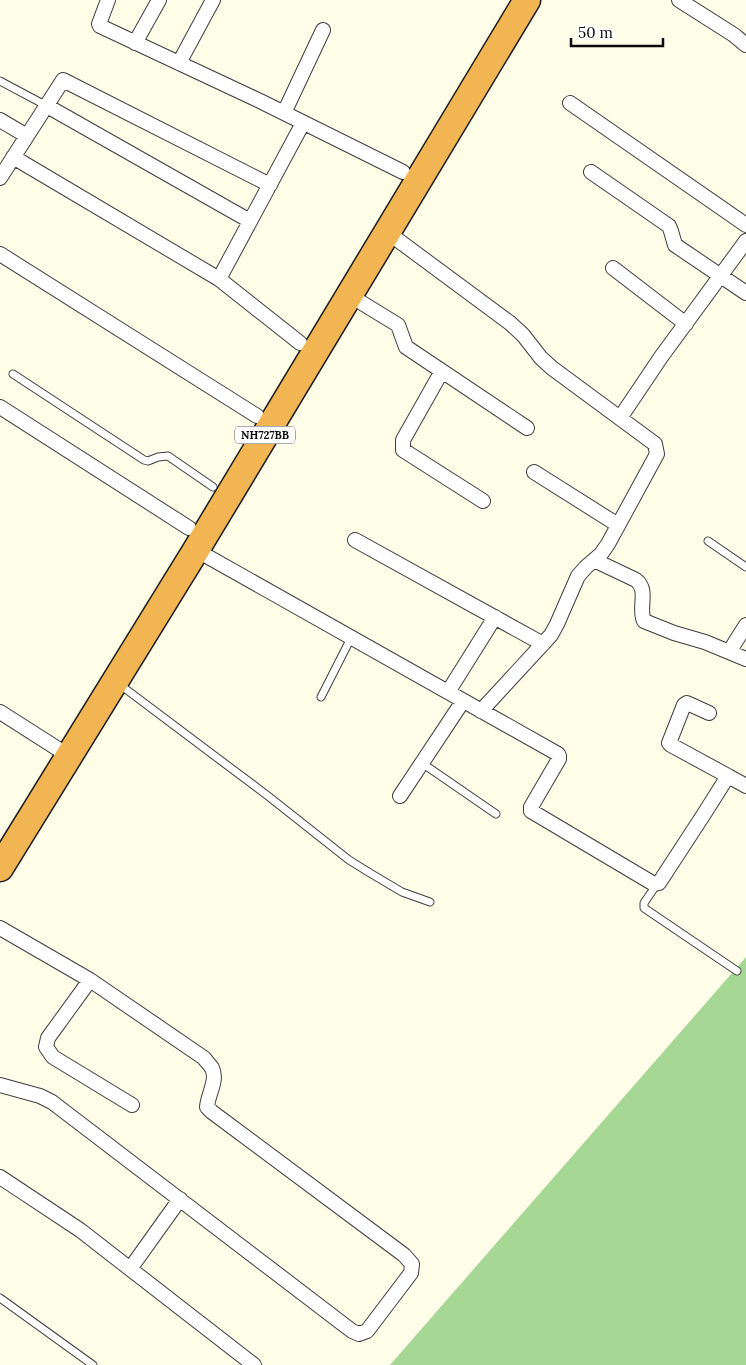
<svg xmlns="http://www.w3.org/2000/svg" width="746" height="1365" font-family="Lora,serif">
  <rect width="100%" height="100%" fill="#fefee8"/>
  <path fill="#a7d794" d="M 746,957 L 746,1365 L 390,1365 Z"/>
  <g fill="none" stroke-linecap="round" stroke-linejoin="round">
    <g stroke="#3d3d3d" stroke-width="9">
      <path id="lane" d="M 0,81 L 47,106
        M 13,374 L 144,460 L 148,461 L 158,457 L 168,456 L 213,487
        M 708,541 L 746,567
        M 119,684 L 268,796 L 349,860 L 370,873 L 402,892 L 430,902
        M 321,697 L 351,638
        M 422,763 L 496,814
        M 657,884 L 644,903 L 644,908 L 737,971
        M 0,1298 L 93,1365"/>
    </g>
    <g stroke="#3d3d3d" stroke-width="16">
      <path id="street" d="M 108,0 L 99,24 L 100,26 L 260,101 L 403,172
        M 679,0 L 734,35 L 746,45
        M 135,43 L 159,0
        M 179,63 L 213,0
        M 570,103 L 746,225
        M 47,106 L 250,221
        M 284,113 L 323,30
        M 0,120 L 27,136
        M 13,157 L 219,279 L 300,343
        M 591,172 L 669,226 L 671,231 L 675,245 L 746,293
        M 0,178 L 63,80 L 270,185
        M 387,232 L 510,323 L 523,335 L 541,358 L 552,368 L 655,444 L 657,454 L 608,544 L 601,554 L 586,567 L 578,576 L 557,624 L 551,635 L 481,711
        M 0,254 L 257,416
        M 613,268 L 686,324
        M 219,279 L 303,123
        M 349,295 L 398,325 L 406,347 L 527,428
        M 442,371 L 403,440 L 403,450 L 483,501
        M 0,407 L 189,528
        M 620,418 L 661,357 L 746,241
        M 534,472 L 618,525
        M 355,540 L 543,644
        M 196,550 L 558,754 L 559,756 L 559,759 L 531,807 L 531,811 L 654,884 L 659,883 L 704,814 L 728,776 L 671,745 L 669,743 L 684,705 L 687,703 L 709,713
        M 594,560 L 636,580 C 649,590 638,608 644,621 L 674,633 L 705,642 L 746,659
        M 729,652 L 746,625
        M 448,692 L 495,617
        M 0,712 L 69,756
        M 728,776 L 746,786
        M 400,796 L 463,701
        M 0,928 L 90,980 L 204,1058 C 206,1061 210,1065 212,1068 C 218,1080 208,1094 207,1107 L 212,1112 L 404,1255 L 412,1264 L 411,1273 L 367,1331 L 359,1334 L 352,1331 L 52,1102 L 40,1096 L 0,1085
        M 90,980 L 48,1038 L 46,1047 L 53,1057 L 132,1105
        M 0,1177 L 80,1230 L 254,1365
        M 130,1269 L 180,1199"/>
    </g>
    <g stroke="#1b1b1b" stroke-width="29">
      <path id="highway" d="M 0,868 L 196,550 L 527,0"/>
    </g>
    <use href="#lane" stroke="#fff" stroke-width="7"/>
    <use href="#street" stroke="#fff" stroke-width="14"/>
    <use href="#highway" stroke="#f1b554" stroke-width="26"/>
  </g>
  <g text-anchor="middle" stroke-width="5" stroke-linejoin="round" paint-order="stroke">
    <rect fill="#fff" stroke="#545454" stroke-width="1" x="235" y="426.5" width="60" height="17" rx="4"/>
    <g font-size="11" font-weight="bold" fill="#0a0a0a">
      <text x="265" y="439">NH727BB</text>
    </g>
  </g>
  <path d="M571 38v8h92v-8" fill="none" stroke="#0a0a0a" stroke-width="2.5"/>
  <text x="578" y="38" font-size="15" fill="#0a0a0a" stroke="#ffffff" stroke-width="4" paint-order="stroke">50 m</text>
</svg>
